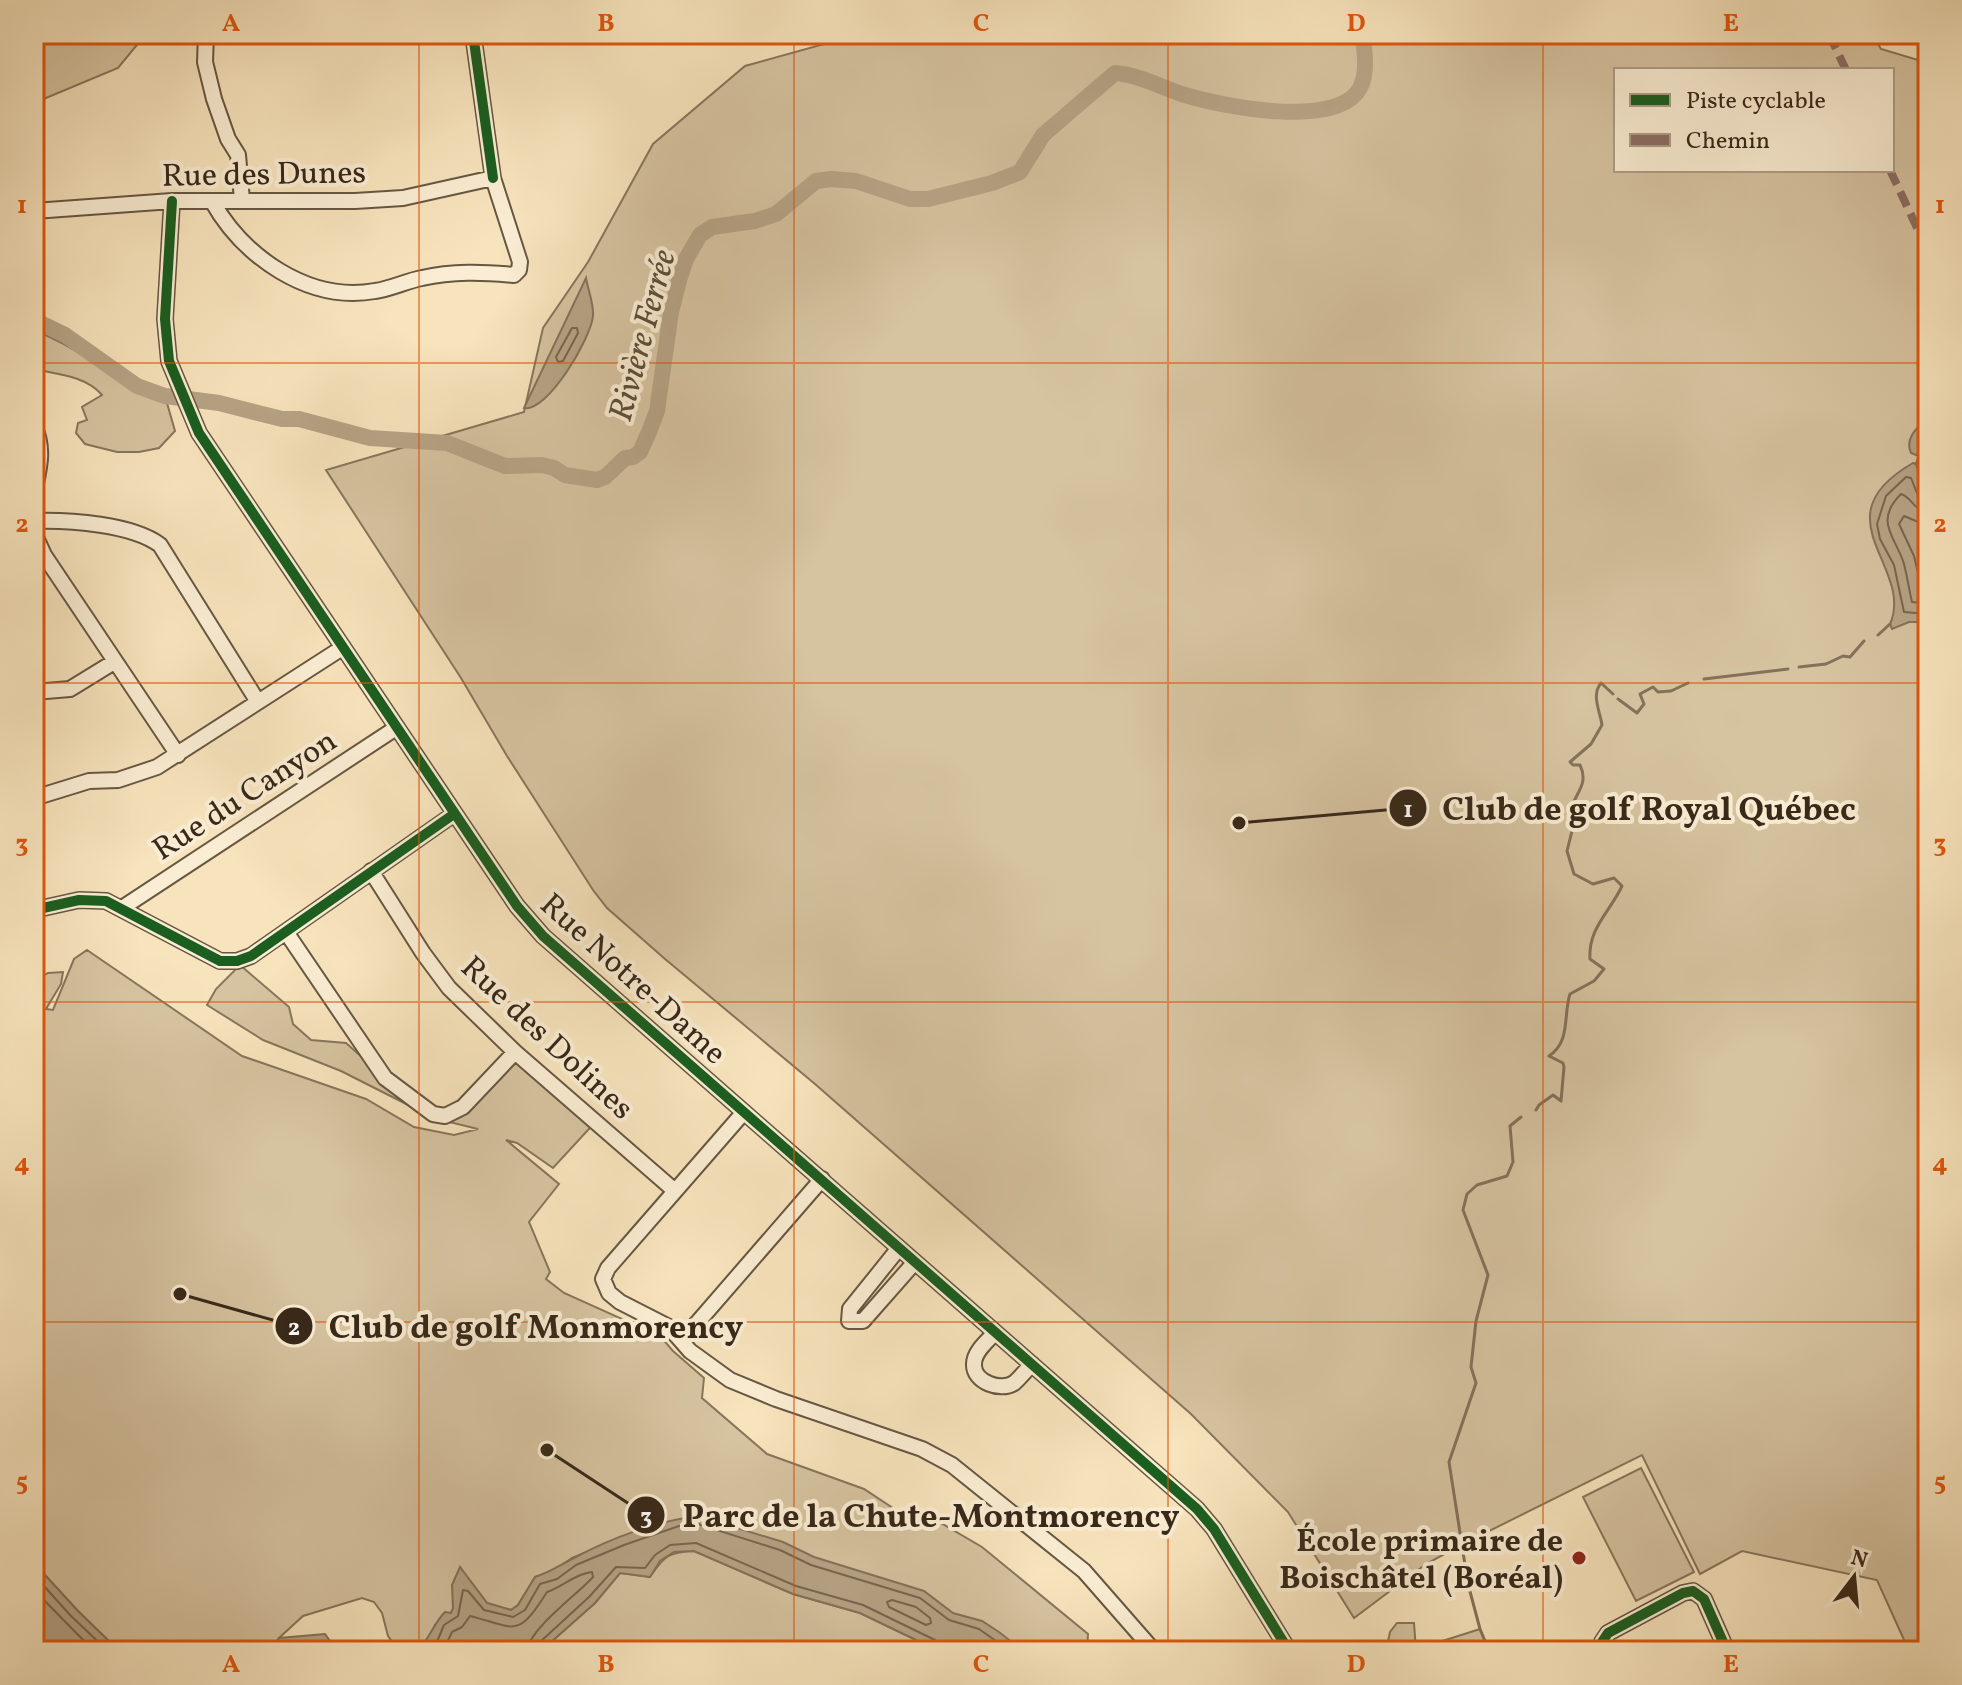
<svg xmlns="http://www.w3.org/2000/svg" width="1962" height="1685" font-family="Vollkorn,serif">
  <rect width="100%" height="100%" fill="#f7e3bc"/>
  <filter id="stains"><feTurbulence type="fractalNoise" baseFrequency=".0025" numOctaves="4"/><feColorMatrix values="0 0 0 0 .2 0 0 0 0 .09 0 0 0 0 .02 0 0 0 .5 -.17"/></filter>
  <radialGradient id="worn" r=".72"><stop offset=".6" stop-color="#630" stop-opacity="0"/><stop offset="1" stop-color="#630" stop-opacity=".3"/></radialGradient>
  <path fill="#d6c3a0" stroke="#86765c" stroke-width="2" fill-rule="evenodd" d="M 34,34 L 146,34 L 118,68 L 34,103 Z
    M 860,34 L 1872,34 L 1881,49 L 1928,63 L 1928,1651 L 1909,1651 L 1877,1580 L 1742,1551 L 1700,1574 L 1642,1455 L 1463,1544 L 1426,1564 L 1354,1618 L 1288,1512 L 1191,1414 L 815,1084 L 665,959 L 607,908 L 593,890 L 507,756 L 461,678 L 326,470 L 524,412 L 543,328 L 588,262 L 653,144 L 745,66 ZM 1616,70 L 1892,70 L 1892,170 L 1616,170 Z
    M 34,330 C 56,339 76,350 96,363 C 120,379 137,396 167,403 L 175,431 L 159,448 L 139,452 L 117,452 L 85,444 L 76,433 L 78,423 L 87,420 L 82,407 L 102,395 C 86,376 57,374 34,369 Z
    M 87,950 L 242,1056 L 366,1099 L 414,1127 L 454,1135 L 478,1129 L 441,1120 L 513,1044 L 599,1118 L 553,1168 L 517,1143 L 506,1140 L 559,1184 L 529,1222 L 550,1272 L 546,1279 L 564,1293 L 660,1336 L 673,1351 L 704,1378 L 702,1398 L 767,1454 L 864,1489 L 908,1518 L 929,1516 L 982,1547 L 1088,1634 L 1087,1651 L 1001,1651 L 925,1605 L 629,1535 L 572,1558 L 554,1571 L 535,1577 L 518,1605 L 511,1610 L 487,1603 L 471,1582 L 450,1614 L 435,1625 L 429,1640 L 417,1651 L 399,1651 L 388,1636 L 382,1613 L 374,1602 L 362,1598 L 303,1616 L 279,1638 L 270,1651 L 119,1651 L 77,1610 L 34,1563 L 34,981 L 48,973 L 63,972 L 61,984 L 46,1009 L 53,1010 L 74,959 Z
    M 240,965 L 289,1007 L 293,1024 L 311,1040 L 346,1043 L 426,1114 L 341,1071 L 263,1040 L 207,1005 L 216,989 Z
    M 1641,1468 L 1694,1572 L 1636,1601 L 1583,1497 Z
    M 694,1551 L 793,1594 L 860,1613 L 939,1651 L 541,1651 L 595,1603 L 620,1573 L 650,1577 C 664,1556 669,1552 694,1551 Z
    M 1397,1623 L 1414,1623 L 1416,1651 L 1386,1651 L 1390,1632 Z
    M 1480,1629 L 1489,1651 L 1425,1651 L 1436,1648 L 1436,1643 Z"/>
  <path fill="#b6a385" stroke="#83725a" stroke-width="2" d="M 586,278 C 588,290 594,304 593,316 C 591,338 548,412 524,408 Z
    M 1928,417 L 1928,454 L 1921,457 L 1911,453 C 1904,438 1918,427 1928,417 Z
    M 1913,463 L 1916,464 L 1923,490 L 1928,497 L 1928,622 L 1909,622 L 1892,629 L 1890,624 C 1915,567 1817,518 1913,463 Z
    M 698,1516 L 783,1542 L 814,1557 L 924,1591 L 953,1613 L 982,1621 L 999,1632 L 1023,1651 L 939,1651 L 860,1613 L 793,1594 L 694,1551 L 674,1552 L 660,1561 L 650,1577 L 620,1573 L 595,1603 L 541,1651 L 417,1651 C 430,1639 433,1624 445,1612 L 451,1613 L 453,1608 L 452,1585 L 460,1567 L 487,1603 L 511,1610 L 518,1605 L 535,1577 C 550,1572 560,1565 574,1558 C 611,1538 657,1521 698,1516 Z
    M 34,1563 L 77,1610 L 119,1651 L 34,1651 Z
    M 325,1634 L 337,1651 L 270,1651 L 279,1638 Z"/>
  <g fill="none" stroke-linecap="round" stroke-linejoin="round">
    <path stroke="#76664f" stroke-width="2" d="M 572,328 L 577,328 L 578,333 L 563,361 L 558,362 L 556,357 Z
      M 1928,501 L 1919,498 L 1911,478 L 1906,477 L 1886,496 L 1877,524 L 1880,539 L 1894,565 L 1904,612 L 1928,614
      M 1928,511 C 1913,511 1912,497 1901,494 C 1873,522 1896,537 1904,564 C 1907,576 1909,589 1912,602 L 1928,604
      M 1928,523 L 1916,521 L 1904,516 L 1899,524 L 1914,556 L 1922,590 L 1928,592
      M 34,1575 L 71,1616 L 108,1651
      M 34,1590 L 94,1651
      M 892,1600 L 916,1607 L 930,1618 L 931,1623 L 926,1625 L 889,1607 L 887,1602 Z
      M 428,1651 L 436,1644 L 444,1625 L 458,1616 L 463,1590 L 468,1591 L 484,1610 L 513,1617 L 525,1610 L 540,1584 L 557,1579 L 576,1565 L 624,1545 L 679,1526 L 698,1524 L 780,1550 L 811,1565 L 920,1598 L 949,1620 L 979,1629 L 1010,1651
      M 443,1651 L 452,1632 L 462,1627 L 470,1616 C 517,1628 517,1639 547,1592 C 562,1587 577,1573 592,1572 L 593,1577 C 577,1595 529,1629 527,1651
      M 537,1651 L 540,1642 L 589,1597 L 616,1567 L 645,1568 L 655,1555 L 670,1545 L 696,1543 L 796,1586 L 863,1605 L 935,1640 L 940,1651"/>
    <path stroke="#83725a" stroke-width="3" d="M 1916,464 L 1920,455
      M 1878,635 L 1890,624
      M 1799,667 L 1826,664 L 1843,656 L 1850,657 L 1864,641
      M 1704,679 L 1788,669
      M 1618,699 L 1637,713 L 1644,704 L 1640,694 L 1653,687 L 1658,692 L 1671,691 L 1688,683
      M 1536,1110 L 1539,1105 L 1553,1095 L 1561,1101 L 1564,1067 L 1563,1063 L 1549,1056 C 1571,1042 1563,1015 1570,994 L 1594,981 L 1604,969 L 1590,959 C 1588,928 1610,912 1622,886 L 1614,878 L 1593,884 L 1574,874 L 1567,851 L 1574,823 L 1571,809 C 1576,792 1589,784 1580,765 L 1573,765 L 1570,762 L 1591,744 L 1602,725 C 1600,711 1591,695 1601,683 L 1613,694
      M 1489,1651 L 1480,1629 L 1468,1584 L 1449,1462 L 1476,1383 L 1471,1367 L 1476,1321 L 1488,1275 L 1463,1210 L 1467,1194 L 1477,1185 L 1507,1176 L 1513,1162 L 1510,1126 L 1521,1117"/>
    <path stroke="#b6a385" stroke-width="16" d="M 34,320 L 65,335 L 137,386 L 165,396 L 219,403 L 282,419 L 299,419 L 370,438 L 447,443 L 505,466 L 542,465 L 554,468 L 565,475 L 597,480 L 605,477 L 625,458 L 633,457 L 640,452 L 649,432 L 657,411 L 671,312 L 680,277 L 686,259 L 700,235 L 712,227 L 755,221 L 776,214 L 816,181 L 831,179 L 856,181 L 910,199 L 928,199 L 992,183 L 1020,172 L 1043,135 L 1115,73 C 1140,75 1162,88 1185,95 C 1221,106 1337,130 1360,88 C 1368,73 1365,50 1362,34"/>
    <g stroke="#675742" stroke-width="18">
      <path id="minor" d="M 206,34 L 205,62 L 214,99 L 228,139 L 238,155 L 242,200
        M 172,201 L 165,319 L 169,361 L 199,433 L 517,906 L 543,936 L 1197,1509 L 1214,1529 L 1289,1651
        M 212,201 C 243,256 308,303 375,291 C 391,289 406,281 422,278 C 453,271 482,272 514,275 L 519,270 L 520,262 L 493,178 L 473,34
        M 34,211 L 172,201 L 355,201 L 403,198 L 493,178
        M 34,426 C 45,449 39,469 34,493
        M 34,521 C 70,520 132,524 160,545 L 258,702
        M 34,533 L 44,555 L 178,755
        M 34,692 L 70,689 L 114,662
        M 34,798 L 89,781 L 118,780 L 157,767 L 342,648
        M 371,871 L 423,953 L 449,988 L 515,1052 L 675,1191
        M 122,908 L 396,728
        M 34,910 L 79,900 L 106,901 L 220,961 L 237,961 L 251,956 L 454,814
        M 286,932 L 385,1078 L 433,1114 L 445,1116 L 463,1107 L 515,1052
        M 744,1112 L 608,1268 L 603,1279 L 609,1293 L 620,1302 L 669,1327 L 690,1351 L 730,1380 L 776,1399 L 922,1449 L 952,1465 L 1084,1571 L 1154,1651
        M 899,1248 L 850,1309 L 849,1321 L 863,1321 L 914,1263
        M 995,1333 C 987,1341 974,1352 974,1364 C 973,1382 1001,1392 1014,1383 C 1020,1378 1026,1370 1032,1364
        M 678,1336 L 691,1330 L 822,1179
        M 1604,1651 L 1602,1642 L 1608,1633 L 1683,1593 L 1693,1591 L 1704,1599 L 1727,1651"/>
    </g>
    <use href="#minor" stroke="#faedd3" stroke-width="14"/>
    <path stroke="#8d6e63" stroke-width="8" stroke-dasharray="16 8" stroke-linecap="butt" d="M 1829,34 L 1846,70
      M 1890,170 L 1928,251"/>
    <g stroke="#faedd3" stroke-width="15">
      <path id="cycleway" d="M 473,34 L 493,178
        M 172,201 L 165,319 L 169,361 L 199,433 L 517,906 L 543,936 L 1197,1509 L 1214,1529 L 1289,1651
        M 34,910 L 79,900 L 106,901 L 220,961 L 237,961 L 251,956 L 454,814
        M 1604,1651 L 1602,1642 L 1608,1633 L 1683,1593 L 1693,1591 L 1704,1599 L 1727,1651"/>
    </g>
    <use href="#cycleway" stroke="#1b5e20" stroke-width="10"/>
  </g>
  <path fill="none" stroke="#df570d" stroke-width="2" stroke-opacity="0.55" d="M 419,34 L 419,1651M 794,34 L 794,1651M 1168,34 L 1168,1651M 1543,34 L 1543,1651M 34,363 L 1928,363M 34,683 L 1928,683M 34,1002 L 1928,1002M 34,1322 L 1928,1322"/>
  <circle fill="#8f2418" stroke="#faedd3" stroke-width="3" cx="1579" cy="1558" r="8"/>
  <g text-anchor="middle" stroke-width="8" stroke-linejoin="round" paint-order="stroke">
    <g font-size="32" fill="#372819" stroke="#faedd3">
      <text transform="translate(264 173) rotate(-1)" y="11">Rue des Dunes</text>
      <text transform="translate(244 794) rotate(-33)" y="11">Rue du Canyon</text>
      <text transform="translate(634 978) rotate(42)" y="11">Rue Notre-Dame</text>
      <text transform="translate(548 1037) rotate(43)" y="11">Rue des Dolines</text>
    </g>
    <g font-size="32" font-weight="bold" fill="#372819" stroke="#faedd3" text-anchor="end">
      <text x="1563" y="1551">École primaire de<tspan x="1563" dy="37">Boischâtel (Boréal)</tspan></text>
    </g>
    <g font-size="34" font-style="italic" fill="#5d4d39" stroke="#faedd3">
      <text transform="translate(641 335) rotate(-75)" y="12">Rivière Ferrée</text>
    </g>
  </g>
  <path fill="none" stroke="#372819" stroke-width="3" d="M1239 823L1408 808M180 1294L294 1326M547 1450L646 1515"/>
  <g fill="#372819" stroke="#faedd3" stroke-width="3">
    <circle cx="1239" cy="823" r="8"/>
    <circle cx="180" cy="1294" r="8"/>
    <circle cx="547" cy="1450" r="8"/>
    <circle cx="1408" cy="808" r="20"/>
    <circle cx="294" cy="1326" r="20"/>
    <circle cx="646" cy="1515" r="20"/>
  </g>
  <g font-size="24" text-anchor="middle" font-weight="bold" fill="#fff">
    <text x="1408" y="817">1</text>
    <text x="294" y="1335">2</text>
    <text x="646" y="1524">3</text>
  </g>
  <g font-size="34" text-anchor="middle" font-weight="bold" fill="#372819" stroke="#faedd3" stroke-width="8" stroke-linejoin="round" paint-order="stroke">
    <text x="1649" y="820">Club de golf Royal Québec</text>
    <text x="536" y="1338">Club de golf Monmorency</text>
    <text x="931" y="1527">Parc de la Chute-Montmorency</text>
  </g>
  <rect width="1962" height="1685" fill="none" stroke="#f7e3bc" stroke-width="88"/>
  <rect x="1614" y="68" width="280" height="104" fill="#faedd3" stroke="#ac9e89" stroke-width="2"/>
  <rect x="1630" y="94" width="40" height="12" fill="#1b5e20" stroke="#ac9e89" stroke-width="2"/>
  <text x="1686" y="108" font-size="24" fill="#372819">Piste cyclable</text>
  <rect x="1630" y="134" width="40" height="12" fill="#8d6e63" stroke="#ac9e89" stroke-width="2"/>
  <text x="1686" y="148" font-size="24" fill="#372819">Chemin</text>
  <g transform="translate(1854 1577) rotate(16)" stroke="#faedd3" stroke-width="6" paint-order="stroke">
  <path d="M0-6L14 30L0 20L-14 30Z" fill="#372819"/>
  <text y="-12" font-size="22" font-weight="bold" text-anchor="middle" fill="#372819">N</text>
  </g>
  <rect x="44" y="44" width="1874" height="1597" fill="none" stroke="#df570d" stroke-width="3"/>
  <g font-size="26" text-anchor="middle" font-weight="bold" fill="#df570d">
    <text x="231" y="31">A</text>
    <text x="606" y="31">B</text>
    <text x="981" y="31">C</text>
    <text x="1356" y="31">D</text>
    <text x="1731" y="31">E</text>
    <text x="22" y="213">1</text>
    <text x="1940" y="213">1</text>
    <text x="22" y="532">2</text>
    <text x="1940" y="532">2</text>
    <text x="22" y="852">3</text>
    <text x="1940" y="852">3</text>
    <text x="22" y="1171">4</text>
    <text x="1940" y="1171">4</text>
    <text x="22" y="1490">5</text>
    <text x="1940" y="1490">5</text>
    <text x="231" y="1672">A</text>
    <text x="606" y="1672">B</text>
    <text x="981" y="1672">C</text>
    <text x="1356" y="1672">D</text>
    <text x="1731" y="1672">E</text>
  </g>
  <rect width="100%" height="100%" filter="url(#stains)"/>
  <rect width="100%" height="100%" fill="url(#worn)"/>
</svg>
